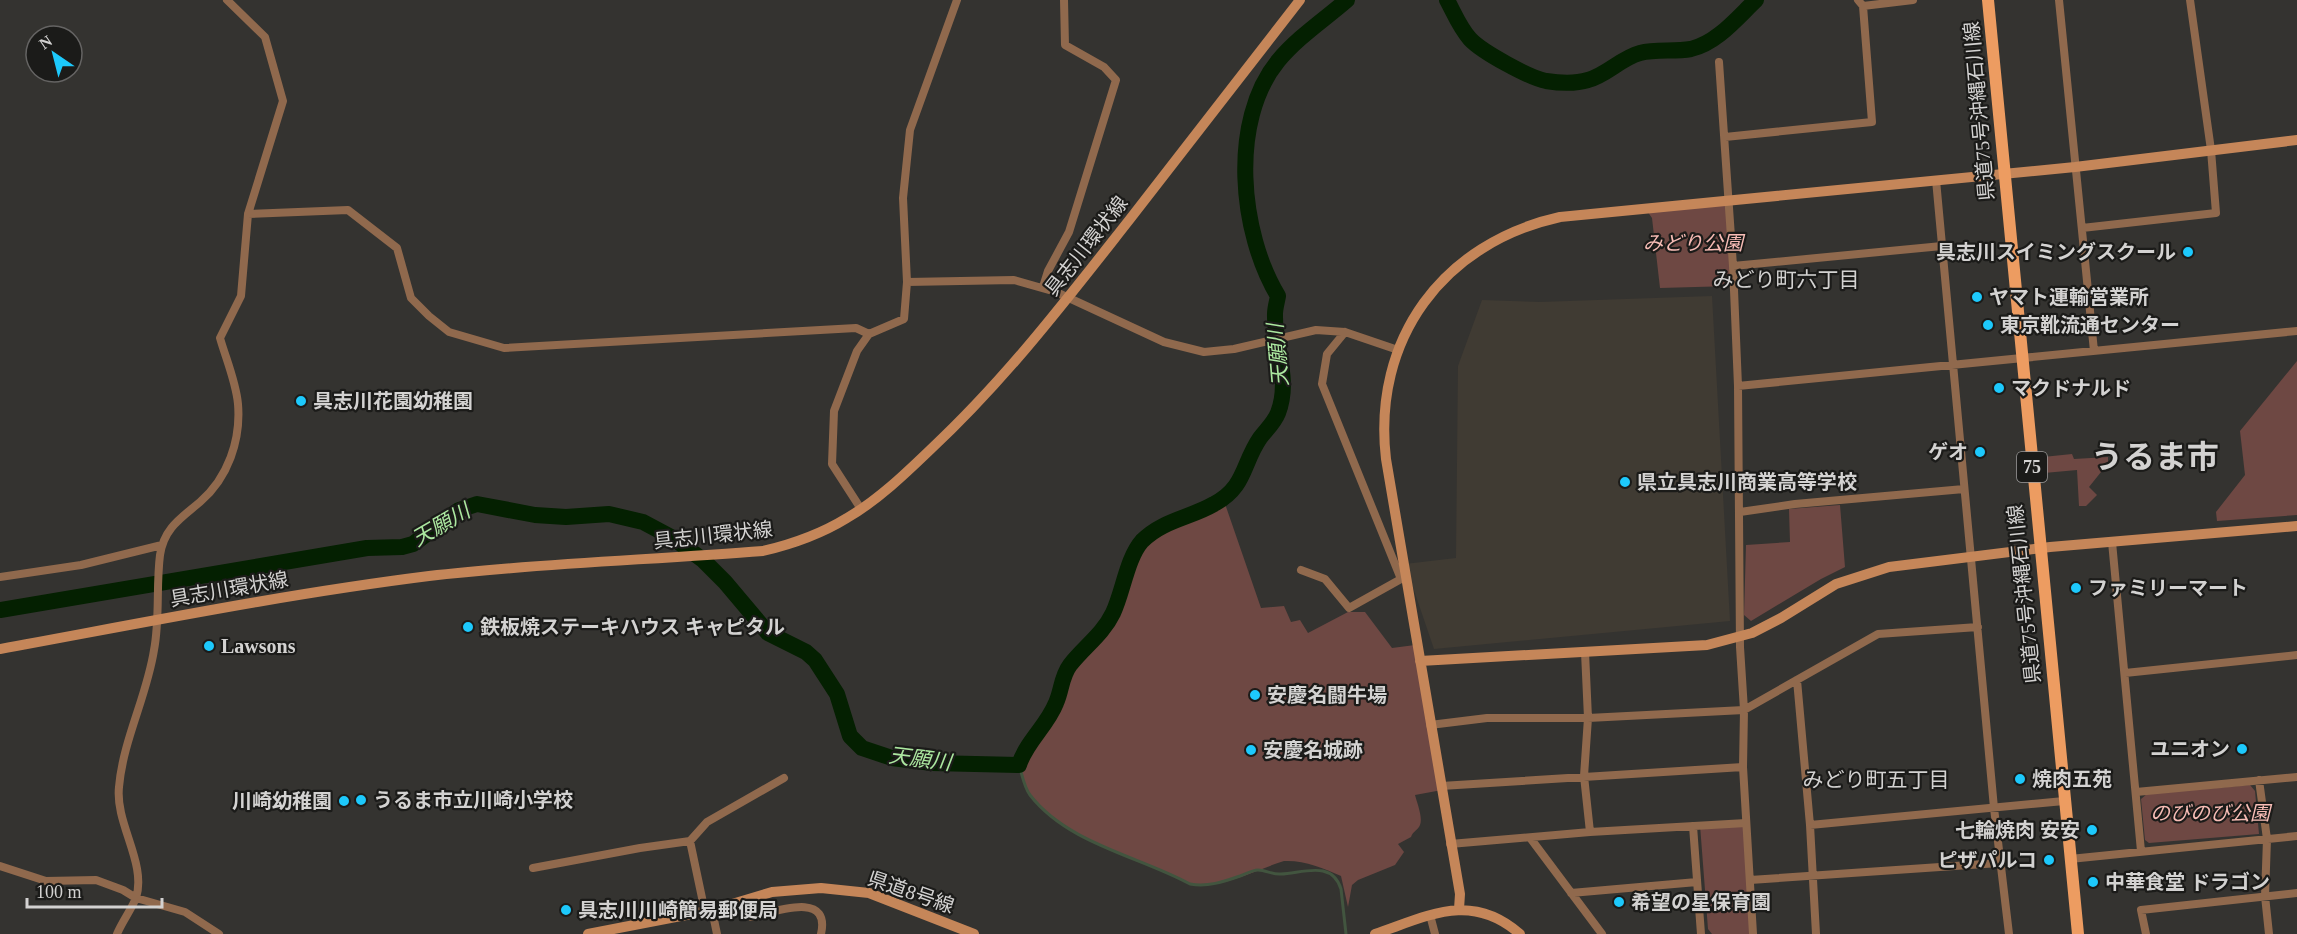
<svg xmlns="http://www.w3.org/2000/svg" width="2297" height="934" font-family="'Times New Roman','Noto Sans JP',serif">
  <rect width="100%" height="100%" fill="#343330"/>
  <path fill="#403b33" d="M 1712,296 L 1730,621 L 1434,649 L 1405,564 L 1456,558 L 1458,366 L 1482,300 L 1540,302 Z"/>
  <path fill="#6e4843" d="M 1730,200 L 1731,286 L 1660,288 L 1652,218 L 1645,208 Z
    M 2297,361 L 2297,515 L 2217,521 L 2216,512 L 2245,475 L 2240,431 Z
    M 2072,454 L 2074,459 L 2108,457 L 2108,462 L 2101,466 L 2101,472 L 2089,487 L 2097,495 L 2086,506 L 2079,506 L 2077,470 L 2044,473 L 2043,457 Z
    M 1223,498 L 1261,608 L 1284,606 L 1291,622 L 1300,620 L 1308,633 L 1348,612 L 1365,612 L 1392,648 L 1415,645 L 1442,790 L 1415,795 C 1417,803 1423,817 1420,825 C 1418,830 1413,831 1411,837 L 1398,844 L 1404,852 L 1395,865 L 1358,880 L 1352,885 L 1348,907 L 1341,876 C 1323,868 1304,860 1284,861 C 1255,870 1222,889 1190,884 C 1146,860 1057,837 1029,794 C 1023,784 1018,766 1022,755 C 1025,748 1031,743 1035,737 C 1043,727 1053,714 1057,702 C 1062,690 1061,679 1068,668 C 1081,648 1101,636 1114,612 C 1124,591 1127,556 1143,541 C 1167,517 1197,517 1223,498 Z
    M 1840,505 L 1845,567 L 1821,579 L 1751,621 L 1744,615 L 1746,545 L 1790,542 L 1789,509 Z
    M 2250,785 L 2255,791 L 2259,834 L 2149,843 L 2145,840 L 2141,799 L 2147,794 Z
    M 1746,823 L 1753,934 L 1712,934 L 1708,929 L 1700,825 Z"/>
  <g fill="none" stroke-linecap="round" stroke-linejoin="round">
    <path stroke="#42553f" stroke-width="3" d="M 1019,765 C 1022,774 1024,787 1030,795 C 1068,844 1139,856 1190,884 C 1208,887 1223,882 1240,876 C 1245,874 1253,870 1258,870 C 1266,870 1273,875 1281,874 C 1303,873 1332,860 1341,889 L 1346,934"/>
    <path stroke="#042001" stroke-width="16" d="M 1447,0 C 1454,13 1460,28 1470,39 C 1482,52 1530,78 1546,81 C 1559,83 1575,84 1588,80 C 1607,75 1621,58 1640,53 C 1656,49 1674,52 1691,49 C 1717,43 1737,18 1756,0
      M 0,610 L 367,548 L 402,547 L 413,544 L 459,510 L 477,504 L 535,515 L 566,517 L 609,514 L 643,522 L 673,538 L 703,560 L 725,582 L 768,633 L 806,652 L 815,660 L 837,694 L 850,736 L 862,748 L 892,758 L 932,763 L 1019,765 C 1026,742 1047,726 1056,703 C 1062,690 1061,677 1070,665 C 1084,647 1103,634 1113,613 C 1123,592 1127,558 1142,541 C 1163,520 1190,518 1214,504 C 1246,487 1242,464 1260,438 C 1266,430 1274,423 1278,413 C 1291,379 1274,348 1275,314 C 1275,308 1277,302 1278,296 C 1240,233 1229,121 1278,61 C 1298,37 1324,20 1347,0"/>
    <path stroke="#90694d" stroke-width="8" d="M 2059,0 L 2094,351
      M 1863,6 L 1913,0
      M 1719,62 L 1733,266 L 1738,386 L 1740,647 L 1744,710 L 1743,767 L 1753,934
      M 1725,137 L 1872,122 L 1863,6 L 1858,0
      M 1936,180 L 1994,808 L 2009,934
      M 248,214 L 348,210 L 397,248 L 411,298 L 429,316 L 449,332 L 504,348 L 856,328 L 869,334
      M 2082,228 L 2216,213 L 2211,150 L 2190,0
      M 1733,266 L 1942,246
      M 907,282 L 1014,280 L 1056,292 L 1164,342 L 1204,352 L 1234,349 L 1316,330 L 1345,332 L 1398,350
      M 1043,287 L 1048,271 L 1069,232 L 1116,80 L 1104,67 L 1065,45 L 1064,0
      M 1345,332 L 1327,354 L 1322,384 L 1401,579 L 1407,579
      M 1738,386 L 2297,331
      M 861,509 L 832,464 L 834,411 L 857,351 L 869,334 L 904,319 L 907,282 L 903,198 L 910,130 L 957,0
      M 1740,512 L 1795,504 L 1964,489
      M 2112,542 L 2141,851
      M 1301,570 L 1325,579 L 1349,608 L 1401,579
      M 0,577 L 81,565 L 162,545
      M 1585,652 L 1588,718 L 1584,776 L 1590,832
      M 2125,673 L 2297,655
      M 1797,680 L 1810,825 L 1816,934
      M 1430,725 L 1487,718 L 1588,718 L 1744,710 L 1878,634 L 1978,627
      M 2259,780 L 2267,839 L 2265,896 L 2269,934
      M 1441,786 L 1743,767
      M 2136,792 L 2297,777
      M 1810,825 L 2064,801
      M 1693,826 L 1701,934
      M 1531,839 L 1602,934
      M 690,841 L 705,912
      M 1450,844 L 1590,832 L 1746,823
      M 2070,859 L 2297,836
      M 0,866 L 46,881 L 96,880 L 123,890 L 136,898 L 185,912 L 219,934
      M 533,868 L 640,848 L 690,841 L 707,822 L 784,778
      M 1750,880 L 1999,863
      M 1571,893 L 1697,882
      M 712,910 L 717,934
      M 1430,915 L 1435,934
      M 752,917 C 774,912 831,890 821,934
      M 117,934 C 122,922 131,910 136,898 C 147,863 115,824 119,787 C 123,740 147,696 154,650 C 160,619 156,586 160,555 C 164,528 181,518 200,502 C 228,478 241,440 238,404 C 236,382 226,359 220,338 L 241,296 L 248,214 L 283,101 L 265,37 L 227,0
      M 2146,934 L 2141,910 L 2297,893"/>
    <path stroke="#c58659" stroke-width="10" d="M 0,649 C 142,623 285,594 429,576 C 539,563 651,560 763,551 C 793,544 821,534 847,518 C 878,500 905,474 931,449 C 1006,379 1067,299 1130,219 C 1187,146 1243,73 1300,0
      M 1420,661 L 1707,645 L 1752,633 L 1781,618 L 1836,584 L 1889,567 L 2050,547 L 2297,526
      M 1459,909 L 1460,894 L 1386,459 C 1372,339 1443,243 1560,217 L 2075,167 L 2297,140
      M 588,934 L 712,910 L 772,892 L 821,888 L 869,893 L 974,934
      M 1375,934 C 1428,916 1471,891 1520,934"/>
    <path stroke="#ed9c61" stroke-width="12" d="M 1988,0 L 2078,934"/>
  </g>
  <g fill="#1dc9fc" stroke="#1b1b19" stroke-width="2">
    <circle cx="2188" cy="252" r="6"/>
    <circle cx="1977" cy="297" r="6"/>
    <circle cx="1988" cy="325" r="6"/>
    <circle cx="1999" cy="388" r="6"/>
    <circle cx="301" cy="401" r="6"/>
    <circle cx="1980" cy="452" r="6"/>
    <circle cx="1625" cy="482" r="6"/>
    <circle cx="2076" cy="588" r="6"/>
    <circle cx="468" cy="627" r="6"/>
    <circle cx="209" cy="646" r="6"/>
    <circle cx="1255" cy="695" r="6"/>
    <circle cx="2242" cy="749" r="6"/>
    <circle cx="1251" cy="750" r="6"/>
    <circle cx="2020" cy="779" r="6"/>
    <circle cx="361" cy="800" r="6"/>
    <circle cx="344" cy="801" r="6"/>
    <circle cx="2092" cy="830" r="6"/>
    <circle cx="2049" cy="860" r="6"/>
    <circle cx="2093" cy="882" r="6"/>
    <circle cx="1619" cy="902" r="6"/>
    <circle cx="566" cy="910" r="6"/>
  </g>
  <g text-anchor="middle" stroke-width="4.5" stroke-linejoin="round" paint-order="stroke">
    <rect fill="#1b1b19" stroke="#9c9b9a" stroke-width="1.5" x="2017" y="452" width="30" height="30" rx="4.5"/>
    <g font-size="18" font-weight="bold" fill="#d3d2d1">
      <text x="2032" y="473">75</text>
    </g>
    <g font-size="20" fill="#d3d2d1" stroke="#1b1b19">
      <text transform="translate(1979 111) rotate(-95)" y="7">県道75号沖縄石川線</text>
      <text transform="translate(1086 246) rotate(-52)" y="7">具志川環状線</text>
      <text transform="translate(713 535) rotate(-6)" y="7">具志川環状線</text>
      <text transform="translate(229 589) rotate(-10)" y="7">具志川環状線</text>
      <text transform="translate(2024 594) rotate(-96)" y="7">県道75号沖縄石川線</text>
      <text transform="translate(911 892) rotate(19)" y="7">県道8号線</text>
    </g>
    <g font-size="20" font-style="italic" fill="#f8bdb6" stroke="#1b1b19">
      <text x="1693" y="250">みどり公園</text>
      <text x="2210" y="820">のびのび公園</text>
    </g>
    <g font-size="20" font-weight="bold" fill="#d3d2d1" stroke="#1b1b19" text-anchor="start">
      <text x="2176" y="259" text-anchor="end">具志川スイミングスクール</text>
      <text x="1989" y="304">ヤマト運輸営業所</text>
      <text x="2000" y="332">東京靴流通センター</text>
      <text x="2011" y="395">マクドナルド</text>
      <text x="313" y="408">具志川花園幼稚園</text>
      <text x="1968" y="459" text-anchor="end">ゲオ</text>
      <text x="1637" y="489">県立具志川商業高等学校</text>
      <text x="2088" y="595">ファミリーマート</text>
      <text x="480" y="634">鉄板焼ステーキハウス キャピタル</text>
      <text x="221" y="653">Lawsons</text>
      <text x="1267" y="702">安慶名闘牛場</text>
      <text x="2230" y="756" text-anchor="end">ユニオン</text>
      <text x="1263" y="757">安慶名城跡</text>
      <text x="2032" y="786">焼肉五苑</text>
      <text x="373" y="807">うるま市立川崎小学校</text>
      <text x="332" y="808" text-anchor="end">川崎幼稚園</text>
      <text x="2080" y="837" text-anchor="end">七輪焼肉 安安</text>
      <text x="2037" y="867" text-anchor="end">ピザパルコ</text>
      <text x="2105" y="889">中華食堂 ドラゴン</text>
      <text x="1631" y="909">希望の星保育園</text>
      <text x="578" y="917">具志川川崎簡易郵便局</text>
    </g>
    <g font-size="21" fill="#d3d2d1" stroke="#1b1b19">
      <text x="1786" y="287">みどり町六丁目</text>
      <text x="1876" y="787">みどり町五丁目</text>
    </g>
    <g font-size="21" font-style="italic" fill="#ace8a0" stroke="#1b1b19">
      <text transform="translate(1278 355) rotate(-95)" y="7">天願川</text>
      <text transform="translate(441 525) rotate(-30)" y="7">天願川</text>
      <text transform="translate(920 759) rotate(7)" y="7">天願川</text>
    </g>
    <g font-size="32" font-weight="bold" fill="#d3d2d1" stroke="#1b1b19">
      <text x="2155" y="468">うるま市</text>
    </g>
  </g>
  <g transform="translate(54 54) rotate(325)"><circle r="28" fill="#1b1b19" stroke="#656463" stroke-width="1.5"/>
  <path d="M0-4.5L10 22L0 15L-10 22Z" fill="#1dc9fc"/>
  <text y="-9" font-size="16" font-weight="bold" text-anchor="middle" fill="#d3d2d1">N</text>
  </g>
  <path d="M27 898v9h135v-9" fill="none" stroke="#d3d2d1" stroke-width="3"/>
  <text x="36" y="898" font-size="18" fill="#d3d2d1" stroke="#1b1b19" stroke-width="4.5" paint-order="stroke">100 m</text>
</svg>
